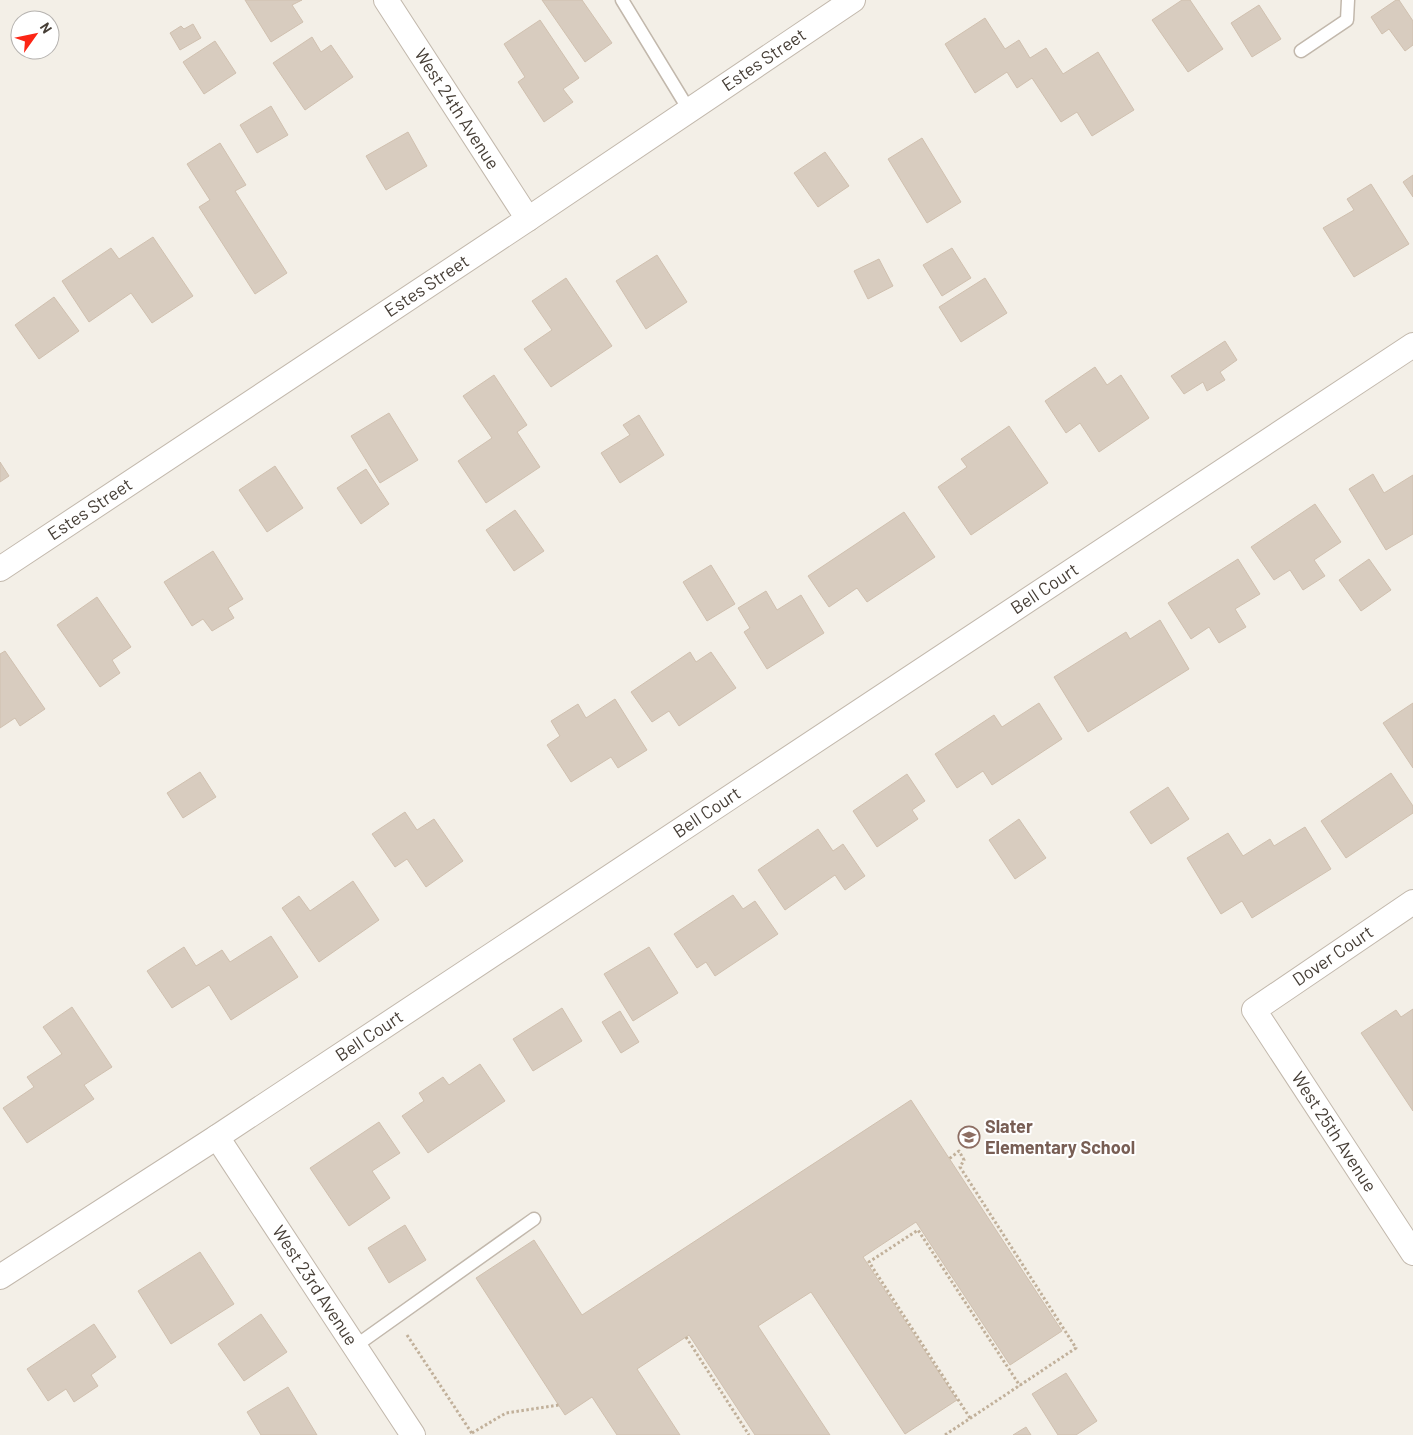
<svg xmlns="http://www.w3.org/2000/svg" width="1413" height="1435" font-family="Barlow,sans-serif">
  <rect width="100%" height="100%" fill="#f3efe7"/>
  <path fill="#d8ccbf" stroke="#d0c0af" d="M 245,0 L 302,0 L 292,5 L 303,22 L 271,42 Z
    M 542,0 L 582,0 L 612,43 L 585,62 Z
    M 1182,0 L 1190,0 L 1223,49 L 1188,72 L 1152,20 Z
    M 1396,0 L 1399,0 L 1413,21 L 1413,45 L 1405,51 L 1389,29 L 1382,34 L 1371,17 Z
    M 1259,5 L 1281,39 L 1252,57 L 1231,23 Z
    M 985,18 L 1005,49 L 1019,40 L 1030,58 L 1046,48 L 1063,74 L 1098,52 L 1134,110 L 1092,136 L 1077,112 L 1061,122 L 1032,78 L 1017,88 L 1007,72 L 975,93 L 945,44 Z
    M 540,20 L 579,78 L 563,89 L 573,102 L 544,122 L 518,82 L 525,77 L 504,44 Z
    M 193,24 L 201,38 L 180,50 L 170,33 L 181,26 L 184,29 Z
    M 312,37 L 321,52 L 331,45 L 353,77 L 305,110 L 273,63 Z
    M 215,41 L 236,73 L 204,94 L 183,62 Z
    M 271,106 L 288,135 L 257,153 L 240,125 Z
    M 408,132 L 427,166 L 386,190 L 366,156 Z
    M 922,138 L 961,202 L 927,223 L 888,159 Z
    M 220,143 L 246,185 L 235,191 L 287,273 L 255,294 L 199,207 L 210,200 L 187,164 Z
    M 825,152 L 849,186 L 818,207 L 794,173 Z
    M 1413,175 L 1413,197 L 1403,182 Z
    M 1371,184 L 1409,244 L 1354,277 L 1323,228 L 1354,210 L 1347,199 Z
    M 153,237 L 193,296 L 152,323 L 131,293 L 89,322 L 62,281 L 111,248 L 119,259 Z
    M 952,248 L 971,278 L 942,296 L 923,265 Z
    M 657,255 L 687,302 L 646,329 L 616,281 Z
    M 879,259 L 893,286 L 868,299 L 854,271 Z
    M 566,278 L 612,346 L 551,387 L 524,349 L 552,330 L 532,301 Z
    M 985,278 L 1007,313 L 961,342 L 939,307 Z
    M 54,297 L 79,331 L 39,359 L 15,325 Z
    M 1225,341 L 1237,360 L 1220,372 L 1225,380 L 1207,391 L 1203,382 L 1184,394 L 1171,376 Z
    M 1095,367 L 1107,385 L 1121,375 L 1149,418 L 1099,452 L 1080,423 L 1066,433 L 1045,401 Z
    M 494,375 L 527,425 L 517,432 L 540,467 L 486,503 L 458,461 L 492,438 L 463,396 Z
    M 389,413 L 418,460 L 380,483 L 351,436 Z
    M 639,415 L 664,455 L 620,483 L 601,453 L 630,435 L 623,425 Z
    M 1009,426 L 1048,483 L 971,535 L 938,487 L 967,467 L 961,459 Z
    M 0,462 L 9,476 L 0,482 Z
    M 275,466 L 303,508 L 267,532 L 239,490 Z
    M 366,469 L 389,504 L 361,524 L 337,488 Z
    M 1373,474 L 1384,493 L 1413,475 L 1413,534 L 1386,550 L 1349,489 Z
    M 1315,504 L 1341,542 L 1314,560 L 1325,576 L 1303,590 L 1290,570 L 1274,580 L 1251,547 Z
    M 515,510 L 544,551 L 514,571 L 486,530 Z
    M 904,512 L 935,557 L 867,602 L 857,588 L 829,607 L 808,576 Z
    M 213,551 L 243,599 L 228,608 L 234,618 L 212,631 L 203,619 L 192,626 L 164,582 Z
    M 1238,559 L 1260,594 L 1235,609 L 1246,627 L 1219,643 L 1209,627 L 1191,639 L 1168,603 Z
    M 1369,559 L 1391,590 L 1361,611 L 1339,580 Z
    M 711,565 L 735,604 L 707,621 L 683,582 Z
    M 766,591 L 777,610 L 801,595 L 824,633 L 767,669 L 744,632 L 750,628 L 738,608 Z
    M 97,597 L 131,647 L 112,660 L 120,673 L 100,687 L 57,625 Z
    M 1160,620 L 1189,669 L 1088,732 L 1054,677 L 1126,632 L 1130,639 Z
    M 5,651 L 45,709 L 20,726 L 15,718 L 0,728 L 0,654 Z
    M 690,652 L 696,662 L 711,652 L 736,688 L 679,726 L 669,711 L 652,722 L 631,692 Z
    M 615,699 L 647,750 L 618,768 L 611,757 L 571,782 L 547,745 L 560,736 L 551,721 L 578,704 L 586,718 Z
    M 1039,703 L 1062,739 L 992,785 L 983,771 L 957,788 L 935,754 L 994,715 L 1002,727 Z
    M 1413,703 L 1413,768 L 1383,723 Z
    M 200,772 L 216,797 L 183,818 L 167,793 Z
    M 1391,773 L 1413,806 L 1413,813 L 1346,858 L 1321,821 Z
    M 907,774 L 925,801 L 912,810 L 918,819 L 877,847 L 853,811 Z
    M 1168,787 L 1189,819 L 1151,844 L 1130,812 Z
    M 405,812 L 417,830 L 434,819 L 463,861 L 426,887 L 407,859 L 395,867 L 372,834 Z
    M 1019,819 L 1046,858 L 1015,879 L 989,840 Z
    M 1305,827 L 1331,869 L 1252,918 L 1242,901 L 1221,914 L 1187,858 L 1228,833 L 1243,856 L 1270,839 L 1274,846 Z
    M 818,829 L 833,851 L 843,844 L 865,876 L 845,890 L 835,875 L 785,910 L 758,870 Z
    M 353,881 L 379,920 L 319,962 L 282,908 L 299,896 L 310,911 Z
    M 733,895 L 743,909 L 755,901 L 778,934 L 715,976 L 706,962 L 697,968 L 674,934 Z
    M 271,936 L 298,977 L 231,1020 L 209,985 L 172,1008 L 147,971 L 184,947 L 196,966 L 222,950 L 230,962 Z
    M 649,947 L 678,993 L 633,1021 L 604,974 Z
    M 72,1007 L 112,1067 L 84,1085 L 94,1099 L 27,1143 L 3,1108 L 34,1087 L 27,1077 L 62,1054 L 43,1027 Z
    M 562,1008 L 582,1041 L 533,1071 L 513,1039 Z
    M 1413,1009 L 1413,1111 L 1361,1033 L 1396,1010 L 1401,1017 Z
    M 620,1011 L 639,1042 L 621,1053 L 602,1022 Z
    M 480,1064 L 505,1101 L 428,1153 L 402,1116 L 424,1101 L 419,1093 L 443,1077 L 449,1085 Z
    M 911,1100 L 1062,1331 L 1010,1365 L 916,1222 L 863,1257 L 957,1400 L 905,1434 L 811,1292 L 758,1326 L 830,1435 L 755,1435 L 689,1335 L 637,1369 L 680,1435 L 617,1435 L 592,1397 L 565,1415 L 476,1278 L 534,1240 L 582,1315 Z
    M 379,1122 L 400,1153 L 372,1171 L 390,1198 L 349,1226 L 310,1168 Z
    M 405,1225 L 426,1260 L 389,1283 L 368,1248 Z
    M 200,1252 L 234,1304 L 171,1344 L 138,1291 Z
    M 261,1314 L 287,1352 L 244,1381 L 218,1344 Z
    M 94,1324 L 116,1357 L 91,1375 L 98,1386 L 74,1402 L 66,1389 L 48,1401 L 27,1369 Z
    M 1066,1373 L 1097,1421 L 1076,1435 L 1058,1435 L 1032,1394 Z
    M 288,1387 L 317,1435 L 261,1435 L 247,1412 Z
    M 1026,1427 L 1031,1435 L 1013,1435 Z"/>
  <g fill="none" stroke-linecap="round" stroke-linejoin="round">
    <g stroke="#c2b8ac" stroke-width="15">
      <path id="lane" d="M 622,0 L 689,110
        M 1301,51 L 1347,20 L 1348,0
        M 354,1347 L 534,1219"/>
    </g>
    <g stroke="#c2b8ac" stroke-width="26">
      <g id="street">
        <path id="s1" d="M 386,0 L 528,219"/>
        <path id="s2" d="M 0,569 L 528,219 L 853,0"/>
        <path id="s3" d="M 1413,902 L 1254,1010 L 1413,1253"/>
        <path id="s4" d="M 217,1137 L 413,1435"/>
        <path id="s5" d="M 0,1277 L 217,1137 L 1413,345"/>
      </g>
    </g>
    <path stroke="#c1b09a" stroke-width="3" stroke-dasharray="2.5 2.5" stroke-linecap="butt" d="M 407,1335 L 473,1435
      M 686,1337 L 749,1435
      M 970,1418 L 869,1262 L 918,1230 L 1020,1386
      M 472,1433 L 506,1413 L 559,1405
      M 945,1435 L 1076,1348 L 960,1167 L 964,1160 L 959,1151 L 949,1159"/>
    <use href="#lane" stroke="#fff" stroke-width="12"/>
    <use href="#street" stroke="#fff" stroke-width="24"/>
  </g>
  <defs>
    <g id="school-ring" transform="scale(1.125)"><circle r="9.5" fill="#fff" stroke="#8d6e63" stroke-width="1.5"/><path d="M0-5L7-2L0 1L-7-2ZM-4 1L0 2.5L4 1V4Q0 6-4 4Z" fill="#8d6e63"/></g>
  </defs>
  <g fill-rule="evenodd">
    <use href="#school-ring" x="969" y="1137"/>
  </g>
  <g text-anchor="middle" stroke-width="4" stroke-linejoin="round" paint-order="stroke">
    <g font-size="18" fill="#463e36" stroke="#fff">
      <text dy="6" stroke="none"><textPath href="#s2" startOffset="918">Estes Street</textPath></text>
      <text dy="6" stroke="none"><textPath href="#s1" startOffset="130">West 24th Avenue</textPath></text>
      <text dy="6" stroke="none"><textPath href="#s2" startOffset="512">Estes Street</textPath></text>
      <text dy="6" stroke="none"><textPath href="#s2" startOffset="108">Estes Street</textPath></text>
      <text dy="6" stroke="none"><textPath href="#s5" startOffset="1251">Bell Court</textPath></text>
      <text dy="6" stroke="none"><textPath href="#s5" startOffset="846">Bell Court</textPath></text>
      <text transform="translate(1333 956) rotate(-34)" y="6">Dover Court</text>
      <text dy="6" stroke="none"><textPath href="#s5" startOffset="441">Bell Court</textPath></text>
      <text dy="6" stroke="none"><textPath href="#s3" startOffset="338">West 25th Avenue</textPath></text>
      <text dy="6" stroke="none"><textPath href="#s4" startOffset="178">West 23rd Avenue</textPath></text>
    </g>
    <g font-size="18" font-weight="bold" fill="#785e54" stroke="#fff" text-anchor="start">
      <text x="985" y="1133">Slater<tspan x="985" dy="21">Elementary School</tspan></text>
    </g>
  </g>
  <g transform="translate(35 35) rotate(57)"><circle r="24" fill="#ffffff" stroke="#b5b2af"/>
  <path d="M0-4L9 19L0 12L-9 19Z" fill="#fc2515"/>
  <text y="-8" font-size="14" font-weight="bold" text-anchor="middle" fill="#463e36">N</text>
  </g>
</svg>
